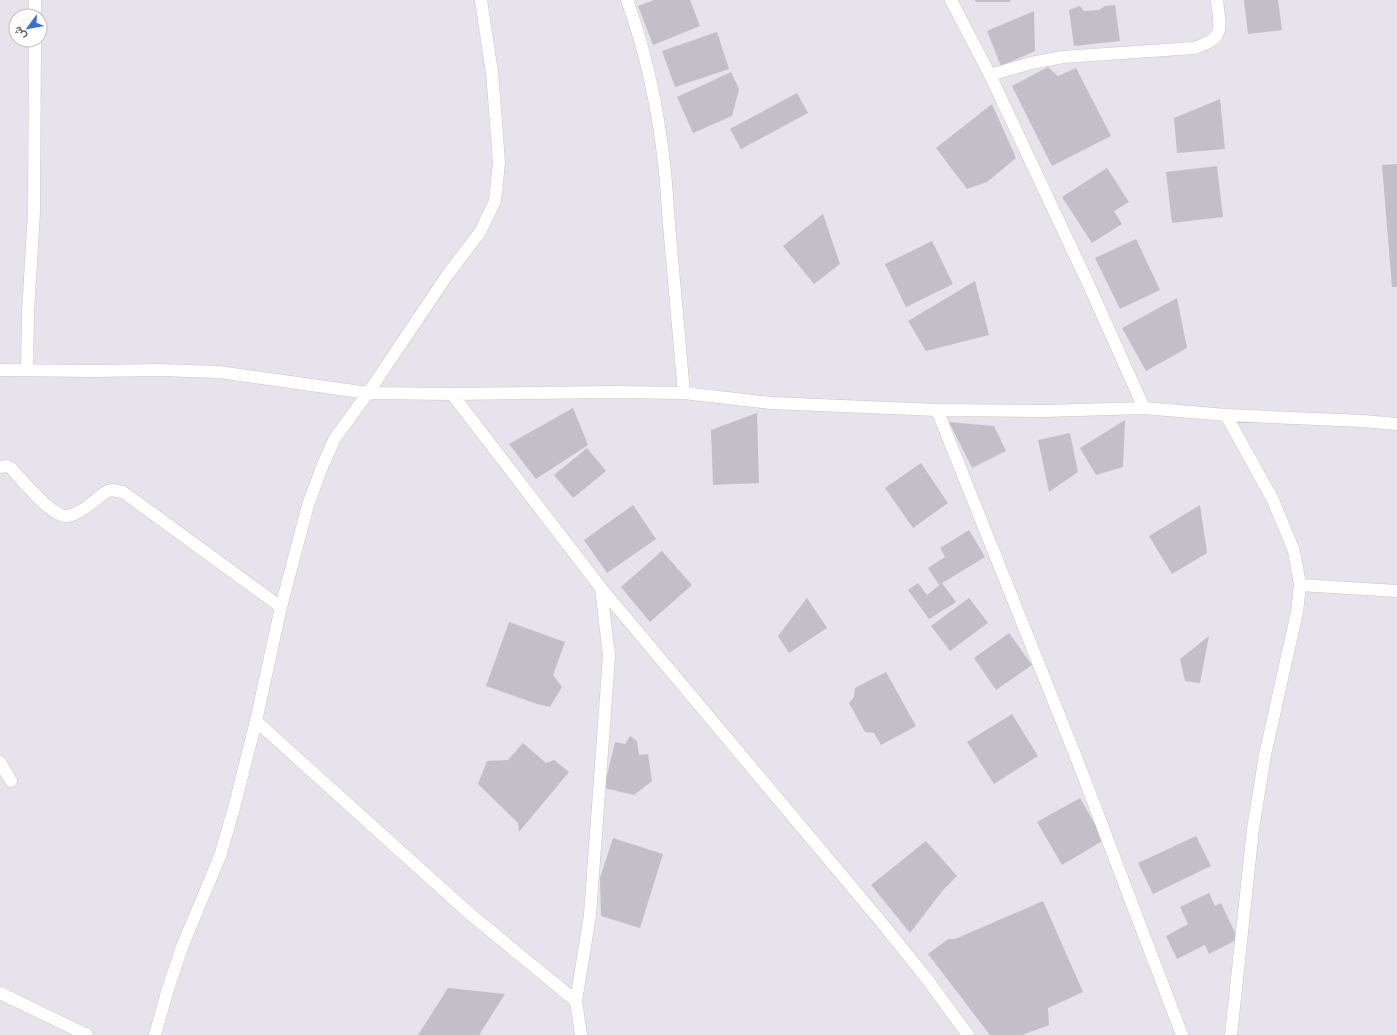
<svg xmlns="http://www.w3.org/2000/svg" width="1397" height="1035" font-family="Quicksand,Vazirmatn,sans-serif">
  <rect width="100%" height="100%" fill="#e6e3ec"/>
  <path fill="#c2bfc8" d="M 654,0 L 690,0 L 700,26 L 653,45 L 638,6 Z
    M 975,0 L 1010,0 L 1010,2 L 976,2 Z
    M 1244,0 L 1278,0 L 1282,30 L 1248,34 Z
    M 1115,5 L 1120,41 L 1074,46 L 1069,10 L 1080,6 L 1084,11 L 1099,10 L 1105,6 Z
    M 1034,11 L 1035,51 L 1001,66 L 987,31 Z
    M 717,32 L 729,69 L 675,87 L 662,51 Z
    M 1048,67 L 1058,76 L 1076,68 L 1111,136 L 1052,166 L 1012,86 Z
    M 731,72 L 739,89 L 732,116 L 693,133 L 677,97 Z
    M 797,93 L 808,113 L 741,149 L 730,129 Z
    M 1220,99 L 1225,149 L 1177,153 L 1174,118 Z
    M 992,104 L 1016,158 L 987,182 L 967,189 L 936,148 Z
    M 1397,164 L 1397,287 L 1392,287 L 1382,165 Z
    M 1217,166 L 1223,217 L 1172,223 L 1166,172 Z
    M 1107,168 L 1129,202 L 1114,211 L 1122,224 L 1092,243 L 1062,197 Z
    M 823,214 L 840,264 L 814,284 L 783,246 Z
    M 1136,239 L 1160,290 L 1120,309 L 1095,258 Z
    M 932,241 L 953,284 L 906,307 L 885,264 Z
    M 975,281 L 989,335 L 926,351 L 908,321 Z
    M 1177,298 L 1187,348 L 1146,371 L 1122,328 Z
    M 573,408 L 588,445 L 536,479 L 509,444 Z
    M 757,413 L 759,483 L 713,485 L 711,430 Z
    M 1125,420 L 1123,467 L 1096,475 L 1080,448 Z
    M 949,422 L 994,426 L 1006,451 L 972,468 Z
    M 1070,433 L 1078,472 L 1049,492 L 1038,440 Z
    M 587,448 L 606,471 L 573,498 L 554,475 Z
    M 921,463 L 948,503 L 913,528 L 885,488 Z
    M 633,505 L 656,539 L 607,573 L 584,540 Z
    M 1200,505 L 1207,553 L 1172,574 L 1149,536 Z
    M 969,530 L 985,557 L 939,585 L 928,568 L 945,557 L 940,548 Z
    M 662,551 L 692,585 L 650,622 L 621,587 Z
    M 918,583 L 927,595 L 942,583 L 956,602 L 929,619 L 908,590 Z
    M 807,598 L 827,628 L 789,653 L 778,636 Z
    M 969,598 L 988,623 L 950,651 L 931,626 Z
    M 509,622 L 565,642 L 553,675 L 562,687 L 550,707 L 537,704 L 486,686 Z
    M 1009,633 L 1032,665 L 996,690 L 974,658 Z
    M 1209,636 L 1200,683 L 1185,681 L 1180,659 Z
    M 886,672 L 916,726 L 881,745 L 874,733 L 865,732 L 849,703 L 854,697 L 855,688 Z
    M 1012,714 L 1038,756 L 994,784 L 967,742 Z
    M 630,736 L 637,741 L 639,755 L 648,754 L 652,781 L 634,795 L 604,788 L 615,742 L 625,744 Z
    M 523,743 L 546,763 L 554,760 L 569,772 L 519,832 L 518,823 L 478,784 L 487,761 L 508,760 Z
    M 1080,798 L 1104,840 L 1062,865 L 1037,822 Z
    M 1196,836 L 1211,866 L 1153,894 L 1138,863 Z
    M 613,838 L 663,854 L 640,928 L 601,916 L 600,878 Z
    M 926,841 L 957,876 L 943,890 L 910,933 L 871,885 Z
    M 1209,893 L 1215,906 L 1221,903 L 1238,939 L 1209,954 L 1205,945 L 1177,959 L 1166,936 L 1188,924 L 1180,907 Z
    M 1043,901 L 1083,992 L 1048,1008 L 1049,1025 L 1022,1035 L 990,1035 L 928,954 L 948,939 L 955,939 Z
    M 448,988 L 505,994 L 479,1035 L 418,1035 Z"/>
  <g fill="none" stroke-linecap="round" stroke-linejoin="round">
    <g stroke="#c9cac4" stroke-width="13">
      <path id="minor" d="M 627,0 C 647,55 659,114 665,172 C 667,193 668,215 670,236 C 675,288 679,341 684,393
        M 951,0 L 990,75 L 1087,281 L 1144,408
        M 35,16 L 35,0
        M 990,75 L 1031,63 L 1063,57 L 1194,48 C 1226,39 1220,28 1217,0
        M 0,370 L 94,371 L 160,370 L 219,372 L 368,393 L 452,394 L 615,392 L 684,393 L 771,403 L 937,410 L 1044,411 L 1144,408 L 1226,415 L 1363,421 L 1397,424
        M 27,370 L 28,312 L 34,212 L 35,40
        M 452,394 L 601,588 L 877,917 L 927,979 L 968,1035
        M 937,410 L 1078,762 L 1182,1035
        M 1226,415 L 1273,500 L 1294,551 L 1300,585 L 1297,612 L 1265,755 L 1253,829 L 1231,1035
        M 0,467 L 7,466 L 11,468 C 22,480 51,516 66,516 C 70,516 75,514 78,512 C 89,507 97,497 108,491 L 112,490 L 123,492 L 281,607
        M 1300,585 L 1397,591
        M 256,721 L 470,914 L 576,1001 L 581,1035
        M 0,762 L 11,781
        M 0,993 L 87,1035
        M 576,1001 L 590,915 L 609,656 L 601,588
        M 155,1035 L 168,989 L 182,947 L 220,856 L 234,808 L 256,721 L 281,607 L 308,505 L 322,467 L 335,438 L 368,393 L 448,274 L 480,232 L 495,201 L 499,163 L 496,122 L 492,73 L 481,0"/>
    </g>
    <use href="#minor" stroke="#fff" stroke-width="12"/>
  </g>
  <g transform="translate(28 28) rotate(238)"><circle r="19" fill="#ffffff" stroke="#c0c0bd"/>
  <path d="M0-3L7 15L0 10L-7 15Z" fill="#3970dc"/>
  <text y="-6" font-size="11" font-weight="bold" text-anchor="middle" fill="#61625b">ش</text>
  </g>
</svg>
